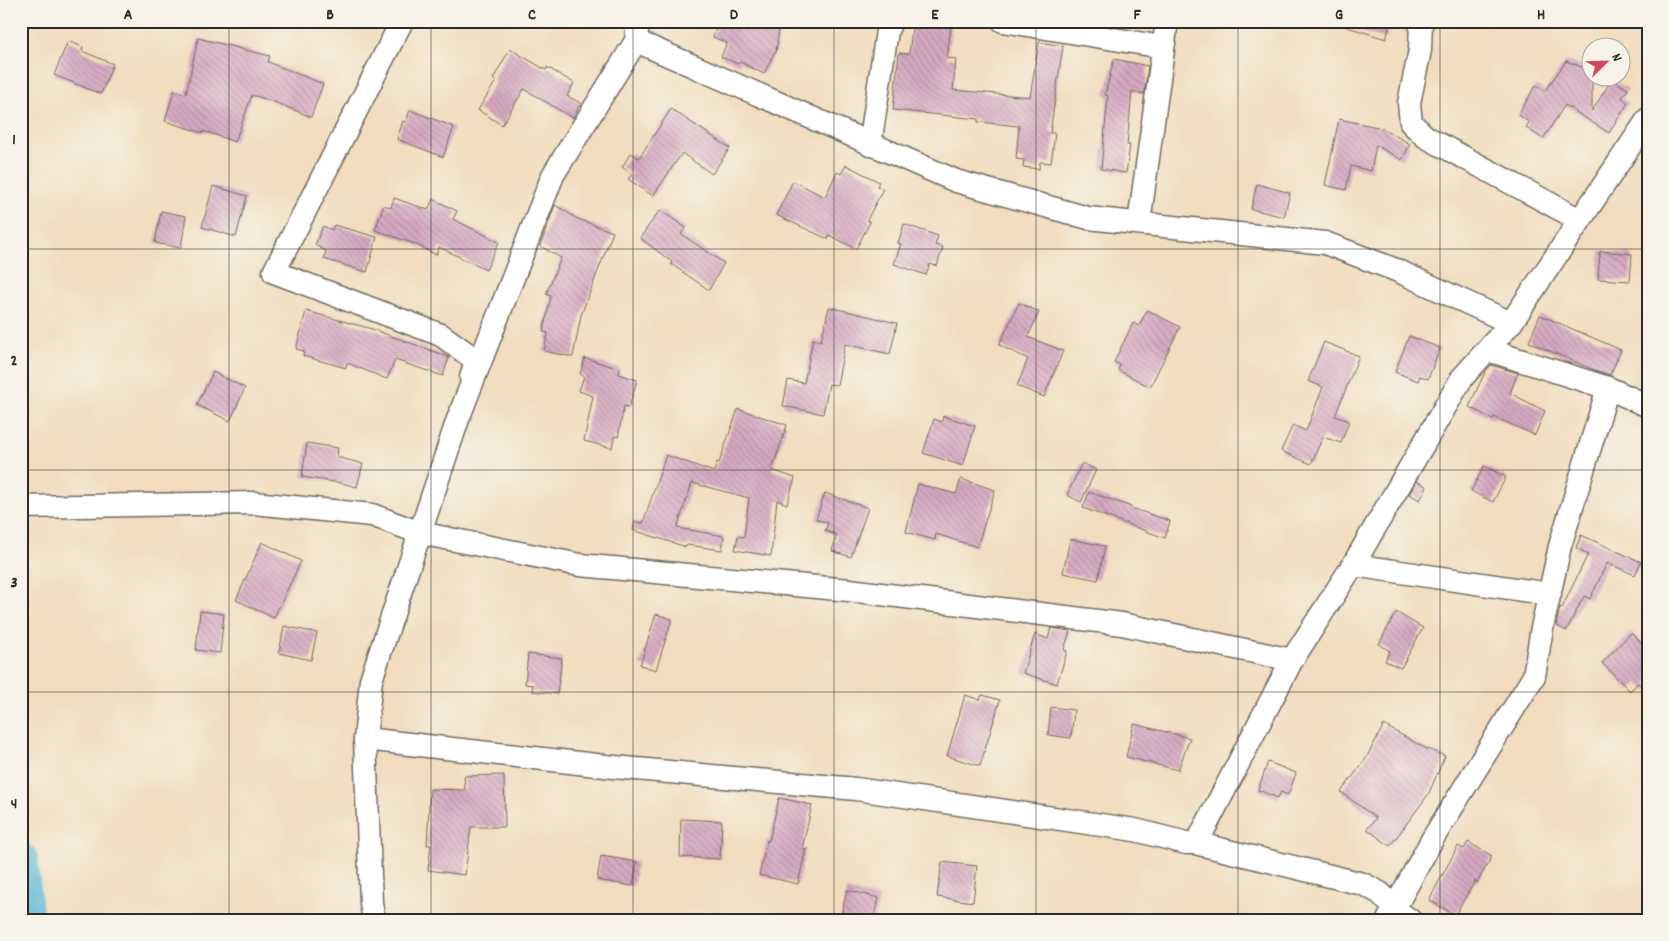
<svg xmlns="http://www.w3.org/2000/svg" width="1669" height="941" font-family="Dekko,sans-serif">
  <defs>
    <pattern id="building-back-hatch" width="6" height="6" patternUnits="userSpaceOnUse" patternTransform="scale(1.25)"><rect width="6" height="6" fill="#d7a9c2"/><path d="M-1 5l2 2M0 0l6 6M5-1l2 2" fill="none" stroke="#af8a9e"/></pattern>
  </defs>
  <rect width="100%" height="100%" fill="#f7f3e8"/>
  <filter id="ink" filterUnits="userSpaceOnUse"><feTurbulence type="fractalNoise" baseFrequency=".02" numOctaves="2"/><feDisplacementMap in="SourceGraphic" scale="10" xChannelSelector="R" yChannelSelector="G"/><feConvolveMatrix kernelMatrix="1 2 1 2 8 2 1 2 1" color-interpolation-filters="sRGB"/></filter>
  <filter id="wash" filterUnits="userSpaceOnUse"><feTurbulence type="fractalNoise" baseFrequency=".0096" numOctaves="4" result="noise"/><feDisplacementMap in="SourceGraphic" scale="20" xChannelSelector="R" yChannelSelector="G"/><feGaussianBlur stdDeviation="1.12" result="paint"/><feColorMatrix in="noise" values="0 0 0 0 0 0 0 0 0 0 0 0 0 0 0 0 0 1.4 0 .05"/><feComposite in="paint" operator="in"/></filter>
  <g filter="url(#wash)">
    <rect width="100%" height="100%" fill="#f1dcbd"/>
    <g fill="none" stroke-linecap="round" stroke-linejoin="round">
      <path stroke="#56b4d4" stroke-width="35" d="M 21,860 L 26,920"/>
    </g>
    <g id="blocks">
      <path fill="url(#building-back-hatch)" d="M 719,21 L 780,21 L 776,53 L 774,53 L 764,74 L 740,62 L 738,64 L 721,57 L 727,43 L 713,37 Z
        M 913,21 L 951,26 L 947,58 L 956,59 L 953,90 L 1030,97 L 1039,42 L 1063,46 L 1050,133 L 1055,133 L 1051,163 L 1040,162 L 1039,169 L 1023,167 L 1024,160 L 1016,159 L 1019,126 L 978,122 L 978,119 L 893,110 L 899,53 L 909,54 Z
        M 1342,21 L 1391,21 L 1386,39 L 1341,25 Z
        M 198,38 L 270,56 L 268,62 L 323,84 L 311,117 L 272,101 L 252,95 L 235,142 L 204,131 L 203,133 L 165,121 L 174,91 L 186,94 Z
        M 68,41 L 83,47 L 82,51 L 113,64 L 101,94 L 54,75 Z
        M 510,49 L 546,70 L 547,67 L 574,83 L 567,96 L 581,103 L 573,118 L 524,89 L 502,125 L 478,110 L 496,81 L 493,79 Z
        M 1114,59 L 1148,66 L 1144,94 L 1132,91 L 1127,145 L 1130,145 L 1126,173 L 1101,169 L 1108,96 L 1105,95 Z
        M 1566,61 L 1592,71 L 1592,111 L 1612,79 L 1628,89 L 1622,98 L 1628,103 L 1609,133 L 1565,105 L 1543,139 L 1526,128 L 1529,122 L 1518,115 L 1536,85 L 1545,91 Z
        M 671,109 L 730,148 L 712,174 L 682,153 L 653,196 L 628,179 L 632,174 L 622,167 L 631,153 L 639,158 Z
        M 410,110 L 454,127 L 443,157 L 397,139 L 403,121 L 406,122 Z
        M 1339,119 L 1382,128 L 1410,144 L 1402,160 L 1376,145 L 1371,171 L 1351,166 L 1346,190 L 1325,185 Z
        M 846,165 L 879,182 L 877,186 L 883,189 L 867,220 L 870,222 L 856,249 L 829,235 L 828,239 L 776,215 L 793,181 L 825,197 L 837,172 L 841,174 Z
        M 1257,184 L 1290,193 L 1284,217 L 1251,209 Z
        M 213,186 L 247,196 L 236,237 L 202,227 Z
        M 394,198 L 428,210 L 433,199 L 457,211 L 453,219 L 499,242 L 486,270 L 439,247 L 436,255 L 415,244 L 375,230 L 384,205 L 391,208 Z
        M 555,205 L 578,219 L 613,232 L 581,315 L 573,357 L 544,351 L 548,333 L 543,332 L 551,296 L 546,294 L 561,258 L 540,246 Z
        M 660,210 L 686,228 L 681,234 L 724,263 L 709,290 L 671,264 L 672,262 L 640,238 Z
        M 161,211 L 186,216 L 181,248 L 155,243 Z
        M 904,224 L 938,236 L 935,245 L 943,247 L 937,266 L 930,264 L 926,275 L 894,264 L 901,244 L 898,243 Z
        M 334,225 L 377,237 L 367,272 L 324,259 L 326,251 L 315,245 L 323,226 L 332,230 Z
        M 1600,251 L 1632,254 L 1630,281 L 1598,279 Z
        M 1019,303 L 1039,312 L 1028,337 L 1063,351 L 1044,397 L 1017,386 L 1028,359 L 999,345 Z
        M 829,307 L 897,323 L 890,354 L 845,344 L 837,385 L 829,384 L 823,414 L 783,406 L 788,380 L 804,383 L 813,339 L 821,341 Z
        M 1147,310 L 1180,327 L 1150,387 L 1118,370 L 1120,365 L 1114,362 L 1133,323 L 1139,326 Z
        M 306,311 L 372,329 L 449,357 L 443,376 L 395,360 L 387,379 L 347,363 L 346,368 L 303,356 L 304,351 L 296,349 Z
        M 1540,315 L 1621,350 L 1610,375 L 1592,369 L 1529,342 Z
        M 1409,336 L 1440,348 L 1428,379 L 1420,376 L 1418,381 L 1395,372 Z
        M 1324,342 L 1359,356 L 1335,416 L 1349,421 L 1341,443 L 1323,437 L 1311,464 L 1281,451 L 1293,425 L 1306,431 L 1323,387 L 1308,381 Z
        M 585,358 L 620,369 L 619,374 L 637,380 L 629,407 L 624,406 L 618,437 L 614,436 L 612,448 L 584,441 L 593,396 L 579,391 L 584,376 L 580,374 Z
        M 1491,365 L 1518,373 L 1510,393 L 1545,411 L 1535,435 L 1494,417 L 1493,419 L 1469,407 L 1485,372 Z
        M 213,372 L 245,388 L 230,421 L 197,405 Z
        M 738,409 L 787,425 L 772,470 L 795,478 L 787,504 L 777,500 L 771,556 L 735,550 L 738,536 L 744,537 L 749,498 L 692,483 L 677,528 L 724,536 L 722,550 L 687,545 L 686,547 L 633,530 L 635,522 L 643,523 L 666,455 L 714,472 L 717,462 L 719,463 Z
        M 943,416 L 975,426 L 963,466 L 923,453 L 934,419 L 942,422 Z
        M 307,443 L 338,448 L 337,457 L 363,464 L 357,487 L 341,483 L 302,477 Z
        M 1082,463 L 1096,470 L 1081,502 L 1067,495 Z
        M 1484,466 L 1506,477 L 1493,502 L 1471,491 Z
        M 961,479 L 995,490 L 977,547 L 936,534 L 935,540 L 906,532 L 918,484 L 956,494 Z
        M 1417,481 L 1427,487 L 1420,500 L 1409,494 Z
        M 1089,492 L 1132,507 L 1131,508 L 1170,521 L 1165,538 L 1083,508 Z
        M 825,493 L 868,508 L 851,557 L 832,551 L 837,535 L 825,531 L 828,523 L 816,519 Z
        M 1581,535 L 1641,562 L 1635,575 L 1607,563 L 1590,599 L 1584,596 L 1566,631 L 1556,625 L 1560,607 L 1562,608 L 1588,554 L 1576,548 Z
        M 1070,539 L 1105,546 L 1098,580 L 1063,573 Z
        M 262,542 L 301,561 L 274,618 L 236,600 Z
        M 200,611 L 224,614 L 220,653 L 196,650 Z
        M 1396,612 L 1423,628 L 1401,668 L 1385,661 L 1390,651 L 1379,644 Z
        M 656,614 L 672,619 L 656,670 L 640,665 Z
        M 284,626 L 317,633 L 311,660 L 279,653 Z
        M 1051,628 L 1070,631 L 1064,650 L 1067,651 L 1057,684 L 1023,673 L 1035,634 L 1048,639 Z
        M 1631,633 L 1648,649 L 1648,692 L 1638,683 L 1630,691 L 1602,663 Z
        M 528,654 L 562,658 L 557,694 L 532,691 L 533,685 L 525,684 Z
        M 965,695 L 980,700 L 982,695 L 1000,700 L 980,766 L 947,756 Z
        M 1051,707 L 1074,710 L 1071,738 L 1048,735 Z
        M 1134,724 L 1190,738 L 1178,770 L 1126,757 Z
        M 1384,725 L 1425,748 L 1445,756 L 1428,795 L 1390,846 L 1367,829 L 1376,818 L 1341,792 L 1365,760 Z
        M 1268,762 L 1296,773 L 1288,795 L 1281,792 L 1278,798 L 1258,790 Z
        M 504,775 L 505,827 L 471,827 L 465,875 L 428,870 L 431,845 L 427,845 L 430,789 L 465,790 L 464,776 Z
        M 779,798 L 812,805 L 802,849 L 806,849 L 798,884 L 759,875 L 767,840 L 769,841 Z
        M 681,819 L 722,821 L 720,859 L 680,857 Z
        M 1468,842 L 1492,856 L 1477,883 L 1475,881 L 1455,915 L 1429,900 L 1458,846 L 1464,849 Z
        M 601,856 L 637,862 L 633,886 L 597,880 Z
        M 942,862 L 977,866 L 973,902 L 937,897 Z
        M 847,890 L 879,898 L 874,920 L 840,920 Z"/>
    </g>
  </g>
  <g filter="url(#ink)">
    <use href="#blocks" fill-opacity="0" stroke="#70695e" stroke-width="1"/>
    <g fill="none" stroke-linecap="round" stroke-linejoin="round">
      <g stroke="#70695e" stroke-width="25">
        <path id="minor" d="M 402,21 L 274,272 L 441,335 L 476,360 L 471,378
          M 1003,21 L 1163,47
          M 1421,21 L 1420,50 L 1409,103 L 1411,123 L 1426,137 L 1580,220
          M 636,41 L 956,181 L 1088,218 L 1325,243 L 1396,270 L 1511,323
          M 870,145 L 887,31 L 891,21
          M 1139,223 L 1167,21
          M 1488,350 L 1608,388 L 1648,406
          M 21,507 L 254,503 L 372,515 L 420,533 L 580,565 L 849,590 L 1122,624 L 1292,660
          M 1353,565 L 1550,594
          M 365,739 L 614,767 L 856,789 L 1135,830 L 1186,843 L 1195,843 L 1363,884 L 1380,893 L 1395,909 L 1410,920
          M 1195,843 L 1200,837 L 1292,660 L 1353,565 L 1462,378 L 1511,323 L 1648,119
          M 374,920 L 371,903 L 365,739 L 371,680 L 458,419 L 553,175 L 636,41 L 638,21
          M 1388,920 L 1433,838 L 1534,676 L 1542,628 L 1560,546 L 1608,388"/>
      </g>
      <use href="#minor" stroke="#fff" stroke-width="22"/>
    </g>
  </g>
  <path fill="none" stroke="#2b2b2b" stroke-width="1" stroke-opacity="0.55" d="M 229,21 L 229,920M 431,21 L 431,920M 633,21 L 633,920M 834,21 L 834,920M 1036,21 L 1036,920M 1238,21 L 1238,920M 1440,21 L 1440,920M 21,249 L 1648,249M 21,470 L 1648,470M 21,692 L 1648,692"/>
  <rect width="1669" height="941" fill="none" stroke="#f7f3e8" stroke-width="55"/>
  <g transform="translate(1606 62) rotate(67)"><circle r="24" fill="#f7f3e8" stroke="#a5a39c"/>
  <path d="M0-4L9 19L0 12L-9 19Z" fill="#d1495b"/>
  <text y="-8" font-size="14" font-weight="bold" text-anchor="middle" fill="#2b2b2b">N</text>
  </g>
  <rect x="28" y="28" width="1614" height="886" fill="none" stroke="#2b2b2b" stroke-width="2"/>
  <g font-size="16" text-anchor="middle" font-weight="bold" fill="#2b2b2b">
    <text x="128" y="19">A</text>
    <text x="330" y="19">B</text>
    <text x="532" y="19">C</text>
    <text x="734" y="19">D</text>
    <text x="935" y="19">E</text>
    <text x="1137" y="19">F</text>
    <text x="1339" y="19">G</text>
    <text x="1541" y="19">H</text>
    <text x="14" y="144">1</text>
    <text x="14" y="365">2</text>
    <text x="14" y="587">3</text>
    <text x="14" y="808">4</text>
  </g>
</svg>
